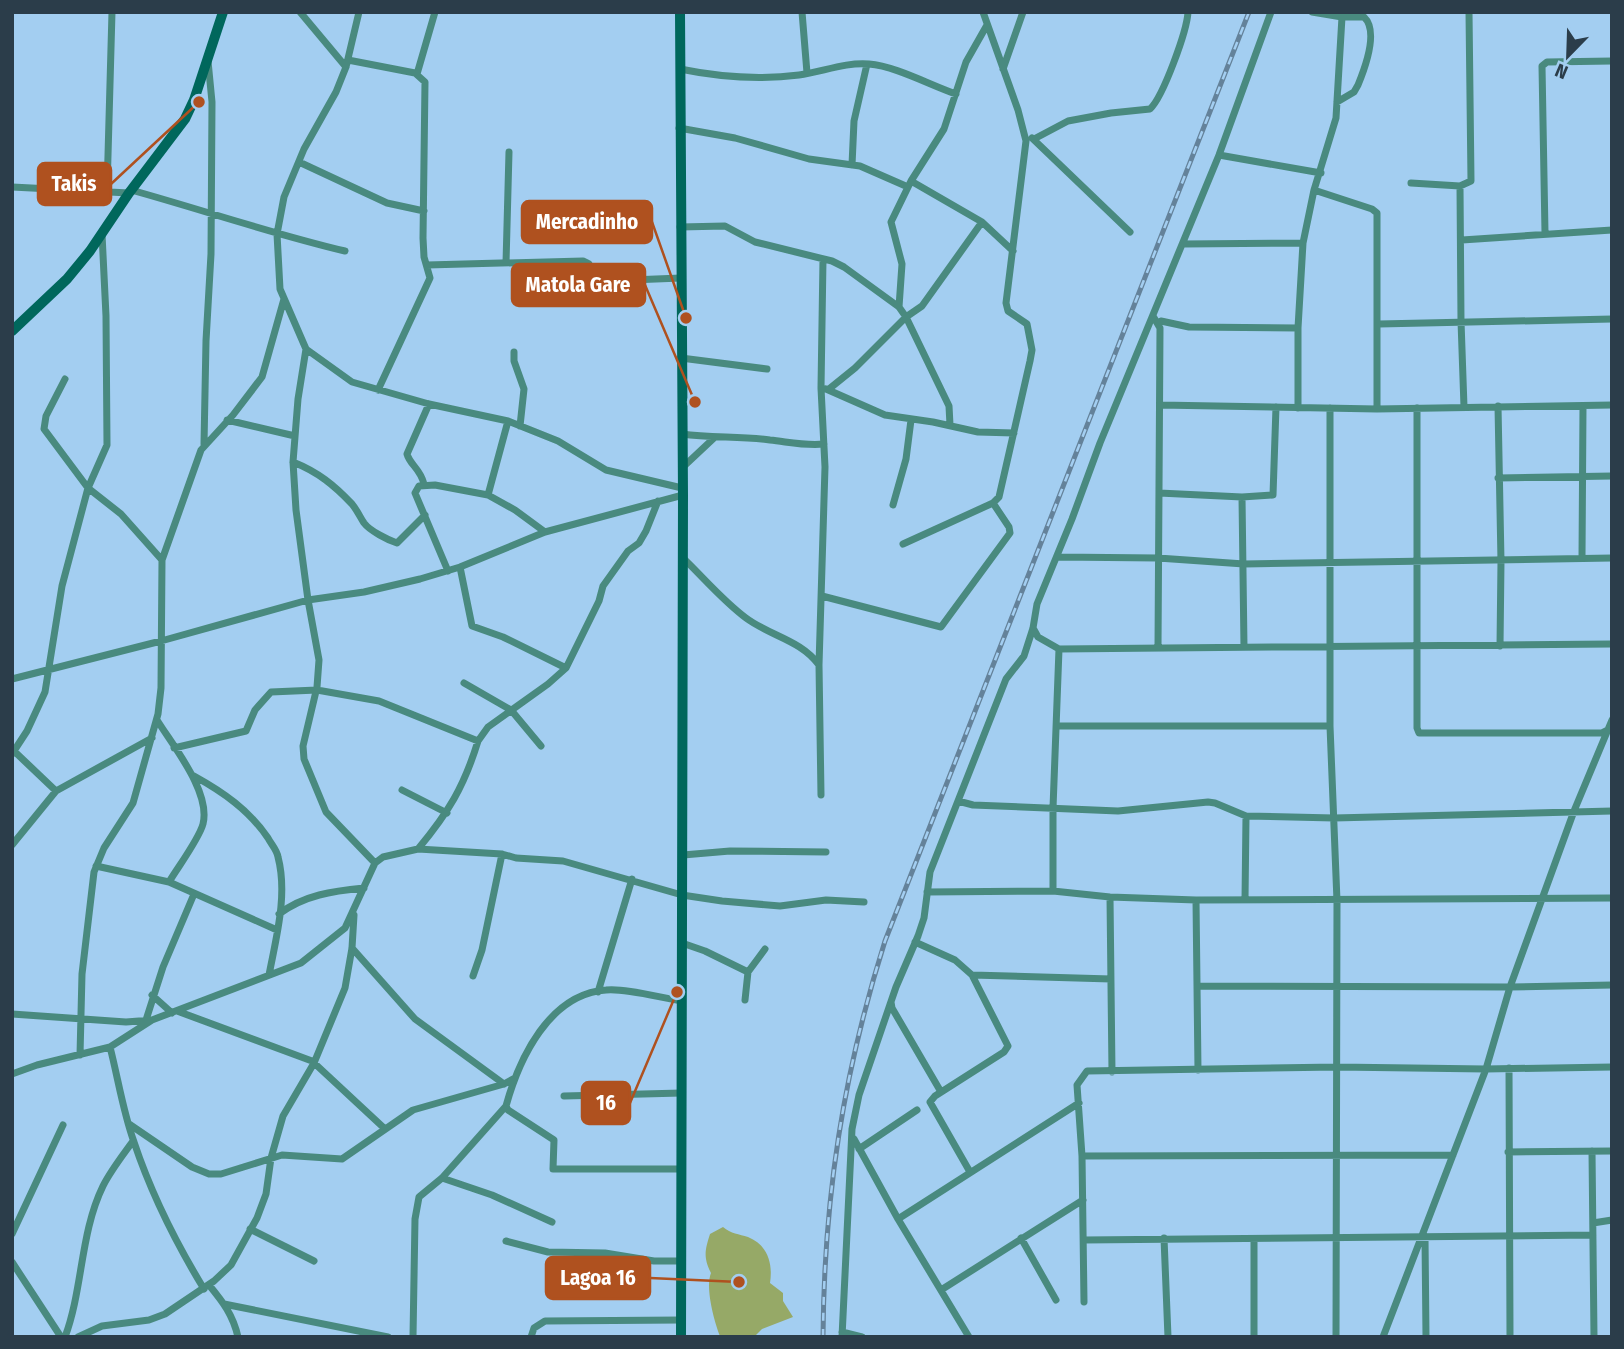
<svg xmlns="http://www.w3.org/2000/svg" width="1624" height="1349" font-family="'Fira Sans Condensed',sans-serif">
  <rect width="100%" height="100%" fill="#a3cef1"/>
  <path fill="#96a967" d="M 723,1227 C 731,1234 739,1234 748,1237 C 768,1245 773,1264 770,1283 L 783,1293 L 783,1301 L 793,1317 L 762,1329 L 754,1337 L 720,1336 C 714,1321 705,1287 711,1273 C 703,1257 705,1250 710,1234 Z"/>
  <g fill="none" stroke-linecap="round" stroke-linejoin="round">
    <path stroke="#498a7f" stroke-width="7" d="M 300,12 L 346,67
      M 359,12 L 346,67 L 336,92 L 304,149 L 284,197 L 277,234 L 280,289 L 306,349 L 352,382 L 429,404 L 508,421 L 558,441 L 606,470 L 682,488
      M 802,12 L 807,73
      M 1312,12 L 1342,17 L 1364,17 C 1379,31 1365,68 1358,85 L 1354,92 L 1337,102
      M 348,60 L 415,73 L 425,82 L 423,238 L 424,257 L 430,278 L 378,390
      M 680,69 C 719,77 759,80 799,75 C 822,72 845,62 869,64 C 895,66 930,85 956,94
      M 1003,69 L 1023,12
      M 417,74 L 435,12
      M 679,128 L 735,138 L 809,159 L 860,166 L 908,187
      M 1032,138 L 1130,232
      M 1034,139 L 1068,121 L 1111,113 L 1150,109 C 1163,97 1187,31 1188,12
      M 1219,155 L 1321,173
      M 299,162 L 387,203 L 424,211
      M 852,165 L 854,121 L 867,64
      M 911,181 L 982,222 L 1013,251
      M 1411,183 L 1460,186 L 1471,181 L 1469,12
      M 1460,186 L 1461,321 L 1464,407
      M 12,187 L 129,193
      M 131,190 C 203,210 273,234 345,251
      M 1314,190 L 1372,209 L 1377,213 L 1377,409
      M 107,191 L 112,12
      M 680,227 L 725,226 L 755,242 L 832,261 L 844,267 L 899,307 L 906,317 L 949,406 L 950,425
      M 1545,233 L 1542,66 L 1547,62 L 1612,61
      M 1462,240 L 1612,230
      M 1183,244 L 1303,243
      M 506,263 L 509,152
      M 427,265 L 583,261 L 589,264 L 594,275 L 606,281 L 681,278
      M 899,307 L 902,264 L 891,222 L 911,181 L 944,129 L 966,62 L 987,25
      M 1153,316 L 1160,328 L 1158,647
      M 1161,321 L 1189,327 L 1298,328
      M 1379,324 L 1612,319
      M 306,349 L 298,399 L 293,462 L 296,510 L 308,600 L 319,660 L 317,687 L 303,746 L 304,759 L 326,812 L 375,863
      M 514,352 L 514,361 L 524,389 L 520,426
      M 681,358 L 767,369
      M 65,379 L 46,416 L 44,429 L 88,488 L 121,514 L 162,560
      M 826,389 L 885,415 L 933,422 L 978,432 L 1014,433
      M 829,389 L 855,368 L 906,317 L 922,306 L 982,222
      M 1160,405 L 1377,409 L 1612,405
      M 1498,406 L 1501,561 L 1500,646
      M 1298,408 L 1298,328 L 1303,243 L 1314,190 L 1336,118 L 1342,17
      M 1330,408 L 1330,726 L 1337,901 L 1336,1337
      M 1417,408 L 1417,728 L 1419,733 L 1602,733 L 1610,729
      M 227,420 L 295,436
      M 682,434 C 711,438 740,436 770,440 C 789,442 805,446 824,444
      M 204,444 L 206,341 L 211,254 L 212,102 L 208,61
      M 293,462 C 318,472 334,485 352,504 C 357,510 360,517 364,523 C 370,531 388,540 397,543 L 425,515
      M 682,468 L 714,438
      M 1498,478 L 1612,476
      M 424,484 C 420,468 410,465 407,454 L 429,404
      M 1159,493 L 1242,497 L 1273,495 L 1276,407
      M 488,495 L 508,421
      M 1242,497 L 1244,647
      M 893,505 L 906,459 L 911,420
      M 903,544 L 993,503 L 999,497 L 1030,361 L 1032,350 L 1027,324 L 1008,311 L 1006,303 L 1026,141 L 1018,110 L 983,12
      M 682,557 C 703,577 723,601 746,618 C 770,636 801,640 819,665 L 821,795
      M 1057,557 L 1158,558 L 1244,564 L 1612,558
      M 1582,558 L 1583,406
      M 460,567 L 472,626 L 503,637 L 566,668
      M 448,571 L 415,493 L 419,486 L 435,485 L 488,495 L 515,510 L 545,532
      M 822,596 L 941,627 L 1010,533 L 1009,527 L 993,503
      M 1033,628 L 1038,637 L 1059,649 L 1612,644
      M 819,665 L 825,467 L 821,388 L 823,259
      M 12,679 L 161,641 L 308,600 L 364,592 L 420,579 L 460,567 L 545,532 L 683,495
      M 464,683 L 511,710 L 541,746
      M 157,720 C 173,746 211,792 203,824 C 199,839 178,867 169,882
      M 1057,726 L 1330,726
      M 174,748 L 246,731 L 255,710 L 271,692 L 317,690 L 379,701 L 478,741 L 488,727 L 548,684 L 566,668 L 599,601 L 603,586 L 628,551 L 639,543 L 646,531 L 658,501
      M 14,751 L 56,791
      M 12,754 L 27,731 L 45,692 L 62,586 L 88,488 L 107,445 L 106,316 L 102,234
      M 194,776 C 223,792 249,810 268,838 C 271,844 277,850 278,857 C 288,895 276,938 269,975
      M 402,790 L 447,813
      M 958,801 L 973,805 L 1118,811 L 1208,802 L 1215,803 L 1246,816 L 1334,818 L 1612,811
      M 12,845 L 56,791 L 152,738
      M 418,849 C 448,813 464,787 478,741
      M 683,855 L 730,851 L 826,852
      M 96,866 L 169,882 L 277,930
      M 1053,891 L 1053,808 L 1059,649
      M 927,892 L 1053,891 L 1110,897 L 1196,900 L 1612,898
      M 1110,897 L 1112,1072
      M 1196,900 L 1198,1070
      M 1245,900 L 1246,816
      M 279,914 C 304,895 333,891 364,888
      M 915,942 L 955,960 L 972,975 L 1111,979
      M 682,943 L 705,951 L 748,972 L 745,1000
      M 352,948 L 415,1019 L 504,1084
      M 748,972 L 765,949
      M 473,976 L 482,950 L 502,854
      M 1197,986 L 1510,987 L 1612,985
      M 598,992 L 632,879
      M 152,995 L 172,1013
      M 891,1002 L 892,1008 L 941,1092
      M 177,1011 L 312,1061 L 384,1128
      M 12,1014 L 126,1022 L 152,1020 L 301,963 L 345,928 L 375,863 L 383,857 L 418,849 L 502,854 L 516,858 L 563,861 L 682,895 L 722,901 L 780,906 L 826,900 L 864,902
      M 146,1020 L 163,967 L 194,894
      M 110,1047 C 118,1078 123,1112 134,1142 C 151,1193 176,1243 204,1289
      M 80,1055 L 82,974 L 94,872 L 104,848 L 133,803 L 158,714 L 161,688 L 162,560 L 201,450 L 233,415 L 262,377 L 284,299
      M 1509,1068 L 1510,1337
      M 12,1074 L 37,1065 L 110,1047 L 152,1020
      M 564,1096 L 682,1093
      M 129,1124 L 192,1167 L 209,1174 L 221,1174 L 282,1155 L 342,1159 L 413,1110 L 504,1084 L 513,1079
      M 854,1139 L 898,1219 L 969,1337
      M 859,1149 L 917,1110
      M 1592,1151 L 1594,1337
      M 1508,1152 L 1612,1151
      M 1082,1156 L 1453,1155
      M 681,1169 L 553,1169 L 554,1140 L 508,1110 L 506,1106 C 519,1059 549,994 606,990 C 626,988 661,998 682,1001
      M 970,1172 L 930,1102 L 935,1096 L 1004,1052 L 1008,1046 L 972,975
      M 442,1178 L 492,1195 L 552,1222
      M 898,1219 L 1079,1103
      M 1593,1223 L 1612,1220
      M 250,1229 L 314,1261
      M 12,1234 L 63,1125
      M 1425,1237 L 1426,1337
      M 1021,1238 L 1056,1300
      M 1164,1238 L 1168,1337
      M 1084,1240 L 1593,1235
      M 506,1241 L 548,1252 L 605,1253 L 654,1261 L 681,1261
      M 12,1262 L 61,1337
      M 209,1285 C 223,1302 233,1315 238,1337
      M 941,1290 L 1083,1200
      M 1084,1302 L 1082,1156 L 1077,1085 L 1087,1071 L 1337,1067 L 1486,1069 L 1612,1067
      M 224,1304 L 388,1337
      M 842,1332 L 862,1337
      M 65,1337 C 83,1289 80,1233 103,1186 C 111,1170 123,1155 133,1141
      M 78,1337 L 102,1326 L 149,1320 L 165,1314 L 214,1281 L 231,1265 L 257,1218 L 266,1194 L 271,1158 L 283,1116 L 314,1063 L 345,988 L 352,948 L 354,915
      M 413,1337 L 415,1219 L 419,1197 L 442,1178 L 506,1106
      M 531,1337 L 534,1328 L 545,1321 L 681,1320
      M 842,1337 L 852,1129 L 859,1095 L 896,987 L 918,936 L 924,918 L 930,872 L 1006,679 L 1024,656 L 1033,628 L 1037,604 L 1072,519 L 1100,443 L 1219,155 L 1271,12
      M 1254,1337 L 1254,1239
      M 1383,1337 L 1486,1069 L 1510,987 L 1574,811 L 1612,720"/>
    <path stroke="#00675c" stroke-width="10" d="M 680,12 L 683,495 L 681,1337
      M 12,331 L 67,279 L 90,251 L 129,193 L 185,119 L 194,100 L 223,12"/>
    <g stroke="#64829a" stroke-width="5">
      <path id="rail" d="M 823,1337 C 824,1197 843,1074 885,941 L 1249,12"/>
    </g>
    <use href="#rail" stroke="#a3cef1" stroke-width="2.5" stroke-dasharray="8" stroke-linecap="butt"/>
  </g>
  <path fill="none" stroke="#af511f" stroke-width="2.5" d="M199 102L111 184M686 318L652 222M695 402L645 285M677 992L630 1103M739 1282L650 1278"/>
  <g fill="#af511f" stroke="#a3cef1" stroke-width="2.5">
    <circle cx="199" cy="102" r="7"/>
    <circle cx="686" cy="318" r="7"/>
    <circle cx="695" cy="402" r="7"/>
    <circle cx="677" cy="992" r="7"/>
    <circle cx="739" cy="1282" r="7"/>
  </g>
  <g fill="#af511f" stroke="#af511f" stroke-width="2.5">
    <rect x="38" y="163" width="73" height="42" rx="7"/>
    <rect x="522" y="201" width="130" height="42" rx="7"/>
    <rect x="512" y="264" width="133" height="42" rx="7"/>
    <rect x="582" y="1082" width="48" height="42" rx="7"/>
    <rect x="546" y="1257" width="104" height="42" rx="7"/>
  </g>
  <g font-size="21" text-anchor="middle" font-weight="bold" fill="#fff">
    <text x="74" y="191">Takis</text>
    <text x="587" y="229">Mercadinho</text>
    <text x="578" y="292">Matola Gare</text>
    <text x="606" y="1110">16</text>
    <text x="598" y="1285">Lagoa 16</text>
  </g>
  <rect width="1624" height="1349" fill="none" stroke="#2b3d4a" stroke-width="28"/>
  <g transform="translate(1568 56) rotate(203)" stroke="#a3cef1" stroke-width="5" paint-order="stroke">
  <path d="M0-5L12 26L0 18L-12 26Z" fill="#2b3d4a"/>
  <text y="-10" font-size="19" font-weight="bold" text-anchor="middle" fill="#2b3d4a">N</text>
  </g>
</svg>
